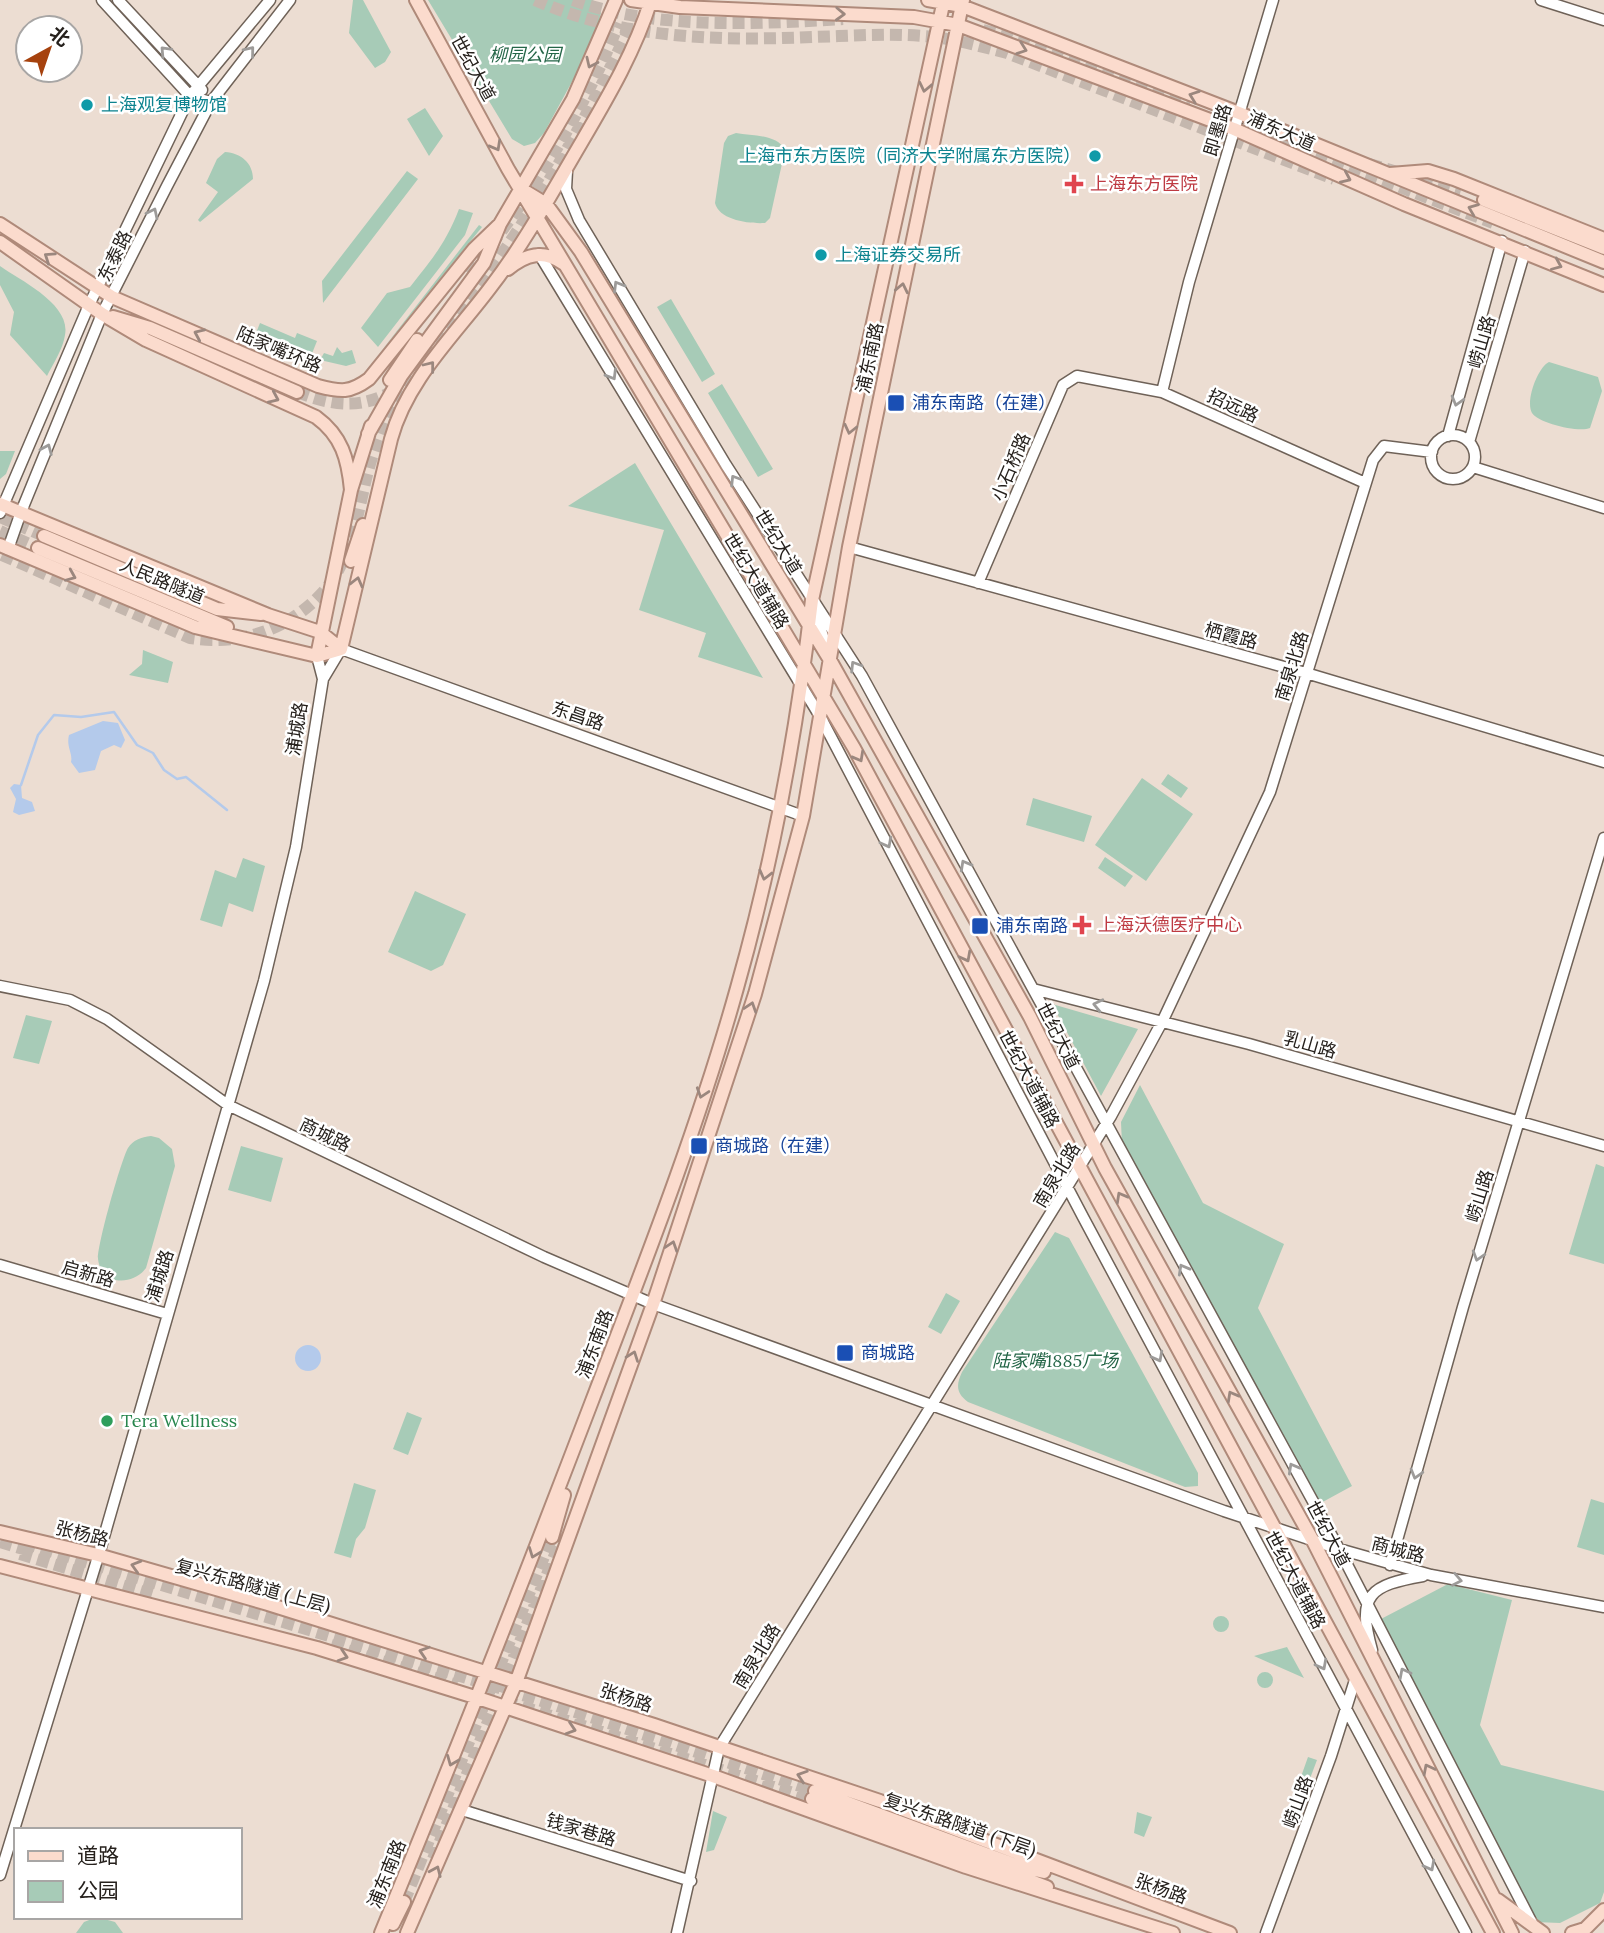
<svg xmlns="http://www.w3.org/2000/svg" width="1604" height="1933" font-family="Lora,'Noto Sans SC',serif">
  <rect width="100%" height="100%" fill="#ecddd2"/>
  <path fill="#a7cbb7" d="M 353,0 L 363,0 L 391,52 L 385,62 L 375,68 L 349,33 Z
    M 428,0 L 593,0 L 601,13 L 592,45 L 544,133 L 535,143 L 524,146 L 512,139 Z
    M 425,108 L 443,136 L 429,156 L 407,119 Z
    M 736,133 C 752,136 777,134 785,150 L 770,218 L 765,223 C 749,224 719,220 715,203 L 724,143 L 728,136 Z
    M 225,152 C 241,153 253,163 253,179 L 200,222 L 198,220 L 218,192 L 206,183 L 217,159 Z
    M 407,171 L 418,179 L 323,303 L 322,281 Z
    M 459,209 L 473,213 L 465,235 L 378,347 L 361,328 L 387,293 L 410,287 C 432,259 446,243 459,209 Z
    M 479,225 L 482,227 L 379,354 Z
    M 0,266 C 21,281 71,304 65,335 C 63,349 53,364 47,376 L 10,335 L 14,312 L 0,285 Z
    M 671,299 L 715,374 L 702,382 L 657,307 Z
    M 260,323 L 295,338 L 297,333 L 317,341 L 311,356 L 256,333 Z
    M 337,347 L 342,353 L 352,350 L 356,363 L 346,366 L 320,360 L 324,353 L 333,356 Z
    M 1549,362 L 1598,377 L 1602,391 L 1590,428 C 1579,433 1538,423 1532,413 C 1525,401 1538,367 1549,362 Z
    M 722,384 L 773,469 L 758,477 L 708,393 Z
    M 0,451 L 15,451 L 6,474 L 0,479 Z
    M 635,463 L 763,678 L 698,657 L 706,633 L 639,610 L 664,530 L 568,506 Z
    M 143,650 L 173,662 L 168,683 L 129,675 L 142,664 Z
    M 1168,774 L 1188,788 L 1181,798 L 1161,784 Z
    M 1142,778 L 1193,814 L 1146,881 L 1095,845 Z
    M 1033,798 L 1092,816 L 1084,842 L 1026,825 Z
    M 1105,857 L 1133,876 L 1125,887 L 1098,868 Z
    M 243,858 L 265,866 L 253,912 L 229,903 L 222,927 L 200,920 L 215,870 L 236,878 Z
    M 415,891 L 466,914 L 443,965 L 431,971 L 388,952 Z
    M 1052,1004 L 1138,1029 L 1101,1096 Z
    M 26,1015 L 52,1021 L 39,1064 L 13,1058 Z
    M 1140,1085 L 1203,1203 L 1284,1244 L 1258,1308 L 1352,1486 L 1319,1504 L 1122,1145 L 1121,1122 Z
    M 151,1136 L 159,1138 L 172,1149 L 175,1166 L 146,1268 C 133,1286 101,1286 98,1259 C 97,1246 121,1160 128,1148 C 133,1140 141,1137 151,1136 Z
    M 241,1146 L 283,1158 L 271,1202 L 228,1190 Z
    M 1596,1164 L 1604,1167 L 1604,1264 L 1569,1254 Z
    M 1055,1232 L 1069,1238 L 1198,1473 L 1198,1486 L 1185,1487 L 968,1402 C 956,1393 956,1385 962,1372 Z
    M 946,1293 L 960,1301 L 941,1334 L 928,1327 Z
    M 407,1412 L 422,1418 L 408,1455 L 393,1449 Z
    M 354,1483 L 376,1490 L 365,1528 L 356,1539 L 351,1558 L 334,1553 Z
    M 1591,1499 L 1604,1503 L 1604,1555 L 1577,1547 Z
    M 1448,1584 L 1512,1600 L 1480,1725 L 1501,1765 L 1604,1791 L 1604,1892 L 1600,1903 L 1560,1923 L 1535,1922 L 1381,1619 Z
    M1213 1624a8 8 0 1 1 16 0a8 8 0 1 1-16 0Z
    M 1287,1647 L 1304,1678 L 1254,1656 Z
    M1257 1680a8 8 0 1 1 16 0a8 8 0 1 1-16 0Z
    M 1308,1757 L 1317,1760 L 1300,1805 L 1292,1802 Z
    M 713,1811 L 727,1817 L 714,1850 L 706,1852 Z
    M 1137,1812 L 1152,1817 L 1144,1837 L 1134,1833 Z
    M 97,1917 L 115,1922 L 123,1933 L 76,1933 L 84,1922 Z"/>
  <path fill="#b4caeb" d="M 103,721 L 118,723 L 125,740 L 121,748 L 114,745 L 101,751 L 95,770 L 79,773 L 71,762 C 73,753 66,747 69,735 Z
    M 14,784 L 21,785 L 22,798 L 32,802 L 35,811 L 19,815 L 13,812 L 16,799 L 10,788 Z
    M295 1358a13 13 0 1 1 26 0a13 13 0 1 1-26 0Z"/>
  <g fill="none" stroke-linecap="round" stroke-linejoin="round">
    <path stroke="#b4caeb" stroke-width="2.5" d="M 21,785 L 38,735 L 54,715 L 81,717 L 114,712 L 137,745 L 153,753 L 164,770 L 177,779 L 186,777 L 227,810"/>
    <path stroke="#c4b7ae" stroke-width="12" stroke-dasharray="12 6" stroke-linecap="butt" d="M 535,0 C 622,39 718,41 812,37 C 849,36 886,33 923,36 C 952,38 979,46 1007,53 L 1334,179
      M 573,0 C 654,30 758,24 843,19
      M 983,30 L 1010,37 L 1189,106
      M 1232,122 L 1493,223
      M 1369,164 L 1461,190
      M 468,273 C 530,200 583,113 619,23
      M 297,392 C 333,406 362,410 396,389
      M 0,517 L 44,536
      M 0,531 L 38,548
      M 2,555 L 190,638 C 240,646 289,630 324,591 C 350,561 357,517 366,479 C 373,450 384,421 397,395 C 418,355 454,321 480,285 C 539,204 589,115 631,24
      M 0,1542 L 30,1551
      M 24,1543 L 536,1699 L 815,1791
      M 20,1554 L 157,1596
      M 331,1645 L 457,1685
      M 505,1701 L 812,1799
      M 433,1859 L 560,1542
      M 404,1902 L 552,1537"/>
    <g stroke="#6f6258" stroke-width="13">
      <path id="minor" d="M 102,0 L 190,96 L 211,102
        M 118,0 L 202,90
        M 1541,0 L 1604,20
        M 567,171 L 566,189 L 579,220 L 726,465 L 862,676 L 1339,1549 L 1532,1923
        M 539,254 L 821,718 L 1083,1217 L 1466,1933
        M 1162,392 L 1189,282 L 1273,0
        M1431 457a22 22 0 1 1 44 0a22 22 0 1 1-44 0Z
        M 1448,436 L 1502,241
        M 1469,442 L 1525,251
        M 1473,467 L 1604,508
        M 0,513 L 89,305 L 190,96 L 270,0
        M 849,547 L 1306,673 L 1604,762
        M 8,549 L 21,512 L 102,314 L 167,186 L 211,102 L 290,0
        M 978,583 L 1063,385 L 1077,376 L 1162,392 L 1363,482
        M 815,611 L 826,646
        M 317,656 L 323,679
        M 0,986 L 70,1000 L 107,1019 L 228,1105 L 544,1257 L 653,1304 L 1224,1511 L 1339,1549 L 1431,1575 L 1604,1607
        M 1033,989 L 1249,1044 L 1604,1146
        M 0,1265 L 167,1314
        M 1390,1565 L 1463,1307 L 1604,838
        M 1372,1650 C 1356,1594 1371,1585 1423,1576
        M 462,1810 L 691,1881
        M 0,1875 L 101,1547 L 264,981 L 296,847 L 323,679 L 341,649 L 803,816
        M 677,1933 L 719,1748 L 1111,1116 L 1163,1020 L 1270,792 L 1373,460 L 1384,446 L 1432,452
        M 1266,1933 L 1331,1756 L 1355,1680"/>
    </g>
    <g stroke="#af8a7a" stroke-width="16">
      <path id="major" d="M 416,0 L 508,169 L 854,748 L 1493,1933
        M 631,0 L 680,7 L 914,17 L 958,25 L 1234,129 L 1404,204 L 1604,285
        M 928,0 L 962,6 L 1239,113 L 1604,262
        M 1390,174 L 1428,171 L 1454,179 L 1604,239
        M 523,190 L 546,204 L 581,252 L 830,660 L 1030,1017 L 1105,1168 L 1313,1541 L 1512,1933
        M 1484,200 L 1604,248
        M 0,224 L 112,297 L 318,386 C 341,392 350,393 369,379 L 474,249 L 500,224
        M 0,242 L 102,314 L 146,340 L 316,417 C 342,436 348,459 351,490
        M 508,269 C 526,254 544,249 564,264
        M 113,317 L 150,328 L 297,392
        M 390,380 L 417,340
        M 368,434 L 401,376 L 484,263 L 500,224 L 573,99 L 616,0
        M 0,504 L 268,615 L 320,632 L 341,649
        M 44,536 L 217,609 L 261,614
        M 0,545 L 195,627 L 317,656 L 341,649
        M 38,548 L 227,627
        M 351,561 L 363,525
        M 341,649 L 391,439 C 407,379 457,333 493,284 C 522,246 546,203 570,162 C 600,110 633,58 651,0
        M 317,656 L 351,490 L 371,426
        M 0,1532 L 98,1555 L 268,1604 L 654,1725 L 880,1801 L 1230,1933
        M 552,1537 L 564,1495
        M 0,1566 L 317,1648 L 478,1698 L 713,1776 L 966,1867 L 1173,1933
        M 815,1791 L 1021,1867 L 1044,1872
        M 812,1799 L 1047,1887
        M 1498,1900 L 1543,1933
        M 393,1924 L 404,1902
        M 381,1933 C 454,1757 524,1579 592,1401 C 644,1265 698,1128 737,988 C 773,861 797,731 812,600 L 944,0
        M 407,1933 L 517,1680 L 653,1304 L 755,994 L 803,816 L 849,547 L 963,0
        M 1572,1933 L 1585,1929 L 1604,1910"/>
    </g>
    <use href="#minor" stroke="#fff" stroke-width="10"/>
    <use href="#major" stroke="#fbdbcd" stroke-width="12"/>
  </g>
  <defs><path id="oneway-chevron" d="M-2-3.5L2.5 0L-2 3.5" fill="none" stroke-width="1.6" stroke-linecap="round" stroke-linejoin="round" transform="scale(1.75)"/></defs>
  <g stroke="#9b877e">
    <use href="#oneway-chevron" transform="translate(840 14) rotate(2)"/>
    <use href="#oneway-chevron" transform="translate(1022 49) rotate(20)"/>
    <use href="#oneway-chevron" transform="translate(591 63) rotate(115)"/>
    <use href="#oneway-chevron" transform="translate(925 87) rotate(102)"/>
    <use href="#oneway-chevron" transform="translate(1194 96) rotate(-160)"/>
    <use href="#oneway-chevron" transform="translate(496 146) rotate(61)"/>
    <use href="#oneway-chevron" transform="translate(1346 178) rotate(24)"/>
    <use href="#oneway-chevron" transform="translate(1473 209) rotate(-158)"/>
    <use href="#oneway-chevron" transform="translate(49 257) rotate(-146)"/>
    <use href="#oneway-chevron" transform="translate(1557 265) rotate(23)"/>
    <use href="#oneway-chevron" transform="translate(902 288) rotate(-78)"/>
    <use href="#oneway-chevron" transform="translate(199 334) rotate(-156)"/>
    <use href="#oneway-chevron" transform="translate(430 366) rotate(-52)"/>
    <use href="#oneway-chevron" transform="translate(274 398) rotate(24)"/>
    <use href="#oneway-chevron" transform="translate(850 429) rotate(103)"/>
    <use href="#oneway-chevron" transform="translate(71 576) rotate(23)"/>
    <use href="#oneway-chevron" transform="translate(357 582) rotate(-76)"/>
    <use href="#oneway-chevron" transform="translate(859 757) rotate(61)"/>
    <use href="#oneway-chevron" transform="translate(765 875) rotate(104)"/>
    <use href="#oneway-chevron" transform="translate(966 957) rotate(62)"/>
    <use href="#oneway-chevron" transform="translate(751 1007) rotate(-72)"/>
    <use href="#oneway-chevron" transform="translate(702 1093) rotate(108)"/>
    <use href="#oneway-chevron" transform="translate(1121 1197) rotate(-119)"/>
    <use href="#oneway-chevron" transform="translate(672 1246) rotate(-72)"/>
    <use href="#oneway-chevron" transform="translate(633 1356) rotate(-70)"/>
    <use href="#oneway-chevron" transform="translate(1232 1396) rotate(-119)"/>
    <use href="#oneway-chevron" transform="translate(534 1553) rotate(111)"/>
    <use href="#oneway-chevron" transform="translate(136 1566) rotate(-164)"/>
    <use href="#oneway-chevron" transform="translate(424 1652) rotate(-162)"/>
    <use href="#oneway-chevron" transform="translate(343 1656) rotate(18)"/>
    <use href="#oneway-chevron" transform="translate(571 1729) rotate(18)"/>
    <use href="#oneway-chevron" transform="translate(452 1761) rotate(112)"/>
    <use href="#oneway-chevron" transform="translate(1428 1769) rotate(-117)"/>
    <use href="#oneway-chevron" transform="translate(802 1776) rotate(-162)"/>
    <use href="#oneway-chevron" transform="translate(436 1871) rotate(-66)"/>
  </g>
  <g stroke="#9d9b99">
    <use href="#oneway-chevron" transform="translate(165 51) rotate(-133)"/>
    <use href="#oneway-chevron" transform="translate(250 51) rotate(-51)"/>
    <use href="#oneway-chevron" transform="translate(153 213) rotate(-64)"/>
    <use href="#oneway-chevron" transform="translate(618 286) rotate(-121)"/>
    <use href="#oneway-chevron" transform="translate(612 375) rotate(59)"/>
    <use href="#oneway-chevron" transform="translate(1457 401) rotate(106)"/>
    <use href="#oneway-chevron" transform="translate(47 449) rotate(-67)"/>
    <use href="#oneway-chevron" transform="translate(735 480) rotate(-122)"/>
    <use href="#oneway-chevron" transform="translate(855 666) rotate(-122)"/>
    <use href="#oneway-chevron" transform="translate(887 843) rotate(62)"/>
    <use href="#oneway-chevron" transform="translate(965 865) rotate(-119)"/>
    <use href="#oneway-chevron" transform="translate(1098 1005) rotate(-167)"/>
    <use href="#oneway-chevron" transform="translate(1478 1256) rotate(107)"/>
    <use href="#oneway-chevron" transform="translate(1183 1269) rotate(-119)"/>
    <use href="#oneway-chevron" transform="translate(1158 1357) rotate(62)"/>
    <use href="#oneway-chevron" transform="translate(1293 1468) rotate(-119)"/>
    <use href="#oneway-chevron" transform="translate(1416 1474) rotate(106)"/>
    <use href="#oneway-chevron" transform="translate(1457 1580) rotate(11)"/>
    <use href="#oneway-chevron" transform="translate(1322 1665) rotate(62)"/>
    <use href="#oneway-chevron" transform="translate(1404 1673) rotate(-117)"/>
    <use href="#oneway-chevron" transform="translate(1430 1866) rotate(62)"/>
  </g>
  <g fill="#0f9aa8" stroke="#fff" stroke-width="2.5">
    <circle cx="87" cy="105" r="7"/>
    <circle cx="1095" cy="156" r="7"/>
    <circle cx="821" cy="255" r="7"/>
  </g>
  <g fill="#e0444e" stroke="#fff" stroke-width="2.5">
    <path d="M1070.5 173.5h7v7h7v7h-7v7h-7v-7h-7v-7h7z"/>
    <path d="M1078.5 914.5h7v7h7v7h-7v7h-7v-7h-7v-7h7z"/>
  </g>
  <g fill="#1a4fb4" stroke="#fff" stroke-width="2.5">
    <rect x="887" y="394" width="18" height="18" rx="3.5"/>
    <rect x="971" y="917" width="18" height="18" rx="3.5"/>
    <rect x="690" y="1137" width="18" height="18" rx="3.5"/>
    <rect x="836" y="1344" width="18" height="18" rx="3.5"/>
  </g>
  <circle fill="#2e9e5b" stroke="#fff" stroke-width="2.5" cx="107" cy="1421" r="7"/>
  <g text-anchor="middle" stroke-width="5" stroke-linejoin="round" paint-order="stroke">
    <g font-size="18" font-style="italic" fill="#256648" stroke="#fff">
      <text x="525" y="61">柳园公园</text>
      <text x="1055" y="1367">陆家嘴1885广场</text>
    </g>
    <g font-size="18" fill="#26211d" stroke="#fff">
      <text transform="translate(473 68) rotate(61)" y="6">世纪大道</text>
      <text transform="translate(1218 130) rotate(-73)" y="6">即墨路</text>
      <text transform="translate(1281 131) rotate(24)" y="6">浦东大道</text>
      <text transform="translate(115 256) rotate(-64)" y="6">东泰路</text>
      <text transform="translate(1482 342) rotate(-74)" y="6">崂山路</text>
      <text transform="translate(279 350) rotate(23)" y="6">陆家嘴环路</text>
      <text transform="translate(870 358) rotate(-78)" y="6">浦东南路</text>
      <text transform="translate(1233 406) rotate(25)" y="6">招远路</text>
      <text transform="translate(1011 467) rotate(-67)" y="6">小石桥路</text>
      <text transform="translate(778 542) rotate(59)" y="6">世纪大道</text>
      <text transform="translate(162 581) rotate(23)" y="6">人民路隧道</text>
      <text transform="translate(756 581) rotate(59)" y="6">世纪大道辅路</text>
      <text transform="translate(1231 636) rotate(15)" y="6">栖霞路</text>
      <text transform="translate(1292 666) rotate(-73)" y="6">南泉北路</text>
      <text transform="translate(578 716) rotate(19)" y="6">东昌路</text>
      <text transform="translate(297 729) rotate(-81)" y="6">浦城路</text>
      <text transform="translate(1058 1036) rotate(63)" y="6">世纪大道</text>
      <text transform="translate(1310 1045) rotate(16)" y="6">乳山路</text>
      <text transform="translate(1029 1079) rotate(62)" y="6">世纪大道辅路</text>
      <text transform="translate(325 1135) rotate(26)" y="6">商城路</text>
      <text transform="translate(1057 1175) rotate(-59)" y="6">南泉北路</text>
      <text transform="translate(1480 1196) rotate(-73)" y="6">崂山路</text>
      <text transform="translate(88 1274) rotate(16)" y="6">启新路</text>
      <text transform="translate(160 1276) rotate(-73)" y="6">浦城路</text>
      <text transform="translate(595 1344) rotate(-69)" y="6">浦东南路</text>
      <text transform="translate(82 1534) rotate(14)" y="6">张杨路</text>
      <text transform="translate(1328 1534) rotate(62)" y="6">世纪大道</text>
      <text transform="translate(1398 1550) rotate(15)" y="6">商城路</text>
      <text transform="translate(1295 1580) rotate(62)" y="6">世纪大道辅路</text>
      <text transform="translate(253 1586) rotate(15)" y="6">复兴东路隧道 (上层)</text>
      <text transform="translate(757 1656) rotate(-59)" y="6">南泉北路</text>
      <text transform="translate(626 1698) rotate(18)" y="6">张杨路</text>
      <text transform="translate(1298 1802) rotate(-70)" y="6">崂山路</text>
      <text transform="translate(960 1825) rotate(19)" y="6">复兴东路隧道 (下层)</text>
      <text transform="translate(581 1830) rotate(17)" y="6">钱家巷路</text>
      <text transform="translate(387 1874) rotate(-68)" y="6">浦东南路</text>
      <text transform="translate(1161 1889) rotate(20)" y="6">张杨路</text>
    </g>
    <g font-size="18" fill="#0d838f" stroke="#fff" text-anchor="start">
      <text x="101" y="111">上海观复博物馆</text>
      <text x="1081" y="162" text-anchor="end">上海市东方医院（同济大学附属东方医院）</text>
      <text x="835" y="261">上海证券交易所</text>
    </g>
    <g font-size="18" fill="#be3a42" stroke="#fff" text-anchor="start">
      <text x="1090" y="190">上海东方医院</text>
      <text x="1098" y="931">上海沃德医疗中心</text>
    </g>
    <g font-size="18" fill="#164399" stroke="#fff" text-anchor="start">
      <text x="912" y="409">浦东南路（在建）</text>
      <text x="996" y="932">浦东南路</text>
      <text x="715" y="1152">商城路（在建）</text>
      <text x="861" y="1359">商城路</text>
    </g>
    <g font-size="18" fill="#27864d" stroke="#fff" text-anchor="start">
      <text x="121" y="1427">Tera Wellness</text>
    </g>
  </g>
  <rect x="14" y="1828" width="228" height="91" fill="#ffffff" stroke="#a8a6a5" stroke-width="2"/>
  <rect x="28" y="1851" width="35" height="10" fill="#fbdbcd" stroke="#a8a6a5" stroke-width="2"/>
  <text x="77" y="1863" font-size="21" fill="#26211d">道路</text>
  <rect x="28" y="1881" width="35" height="21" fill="#a7cbb7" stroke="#a8a6a5" stroke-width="2"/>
  <text x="77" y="1898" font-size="21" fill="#26211d">公园</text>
  <g transform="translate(49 49) rotate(40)"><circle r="33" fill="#ffffff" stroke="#a8a6a5" stroke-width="2"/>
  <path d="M0-5L12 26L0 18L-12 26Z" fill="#a6420e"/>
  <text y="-10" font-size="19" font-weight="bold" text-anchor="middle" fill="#26211d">北</text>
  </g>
</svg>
